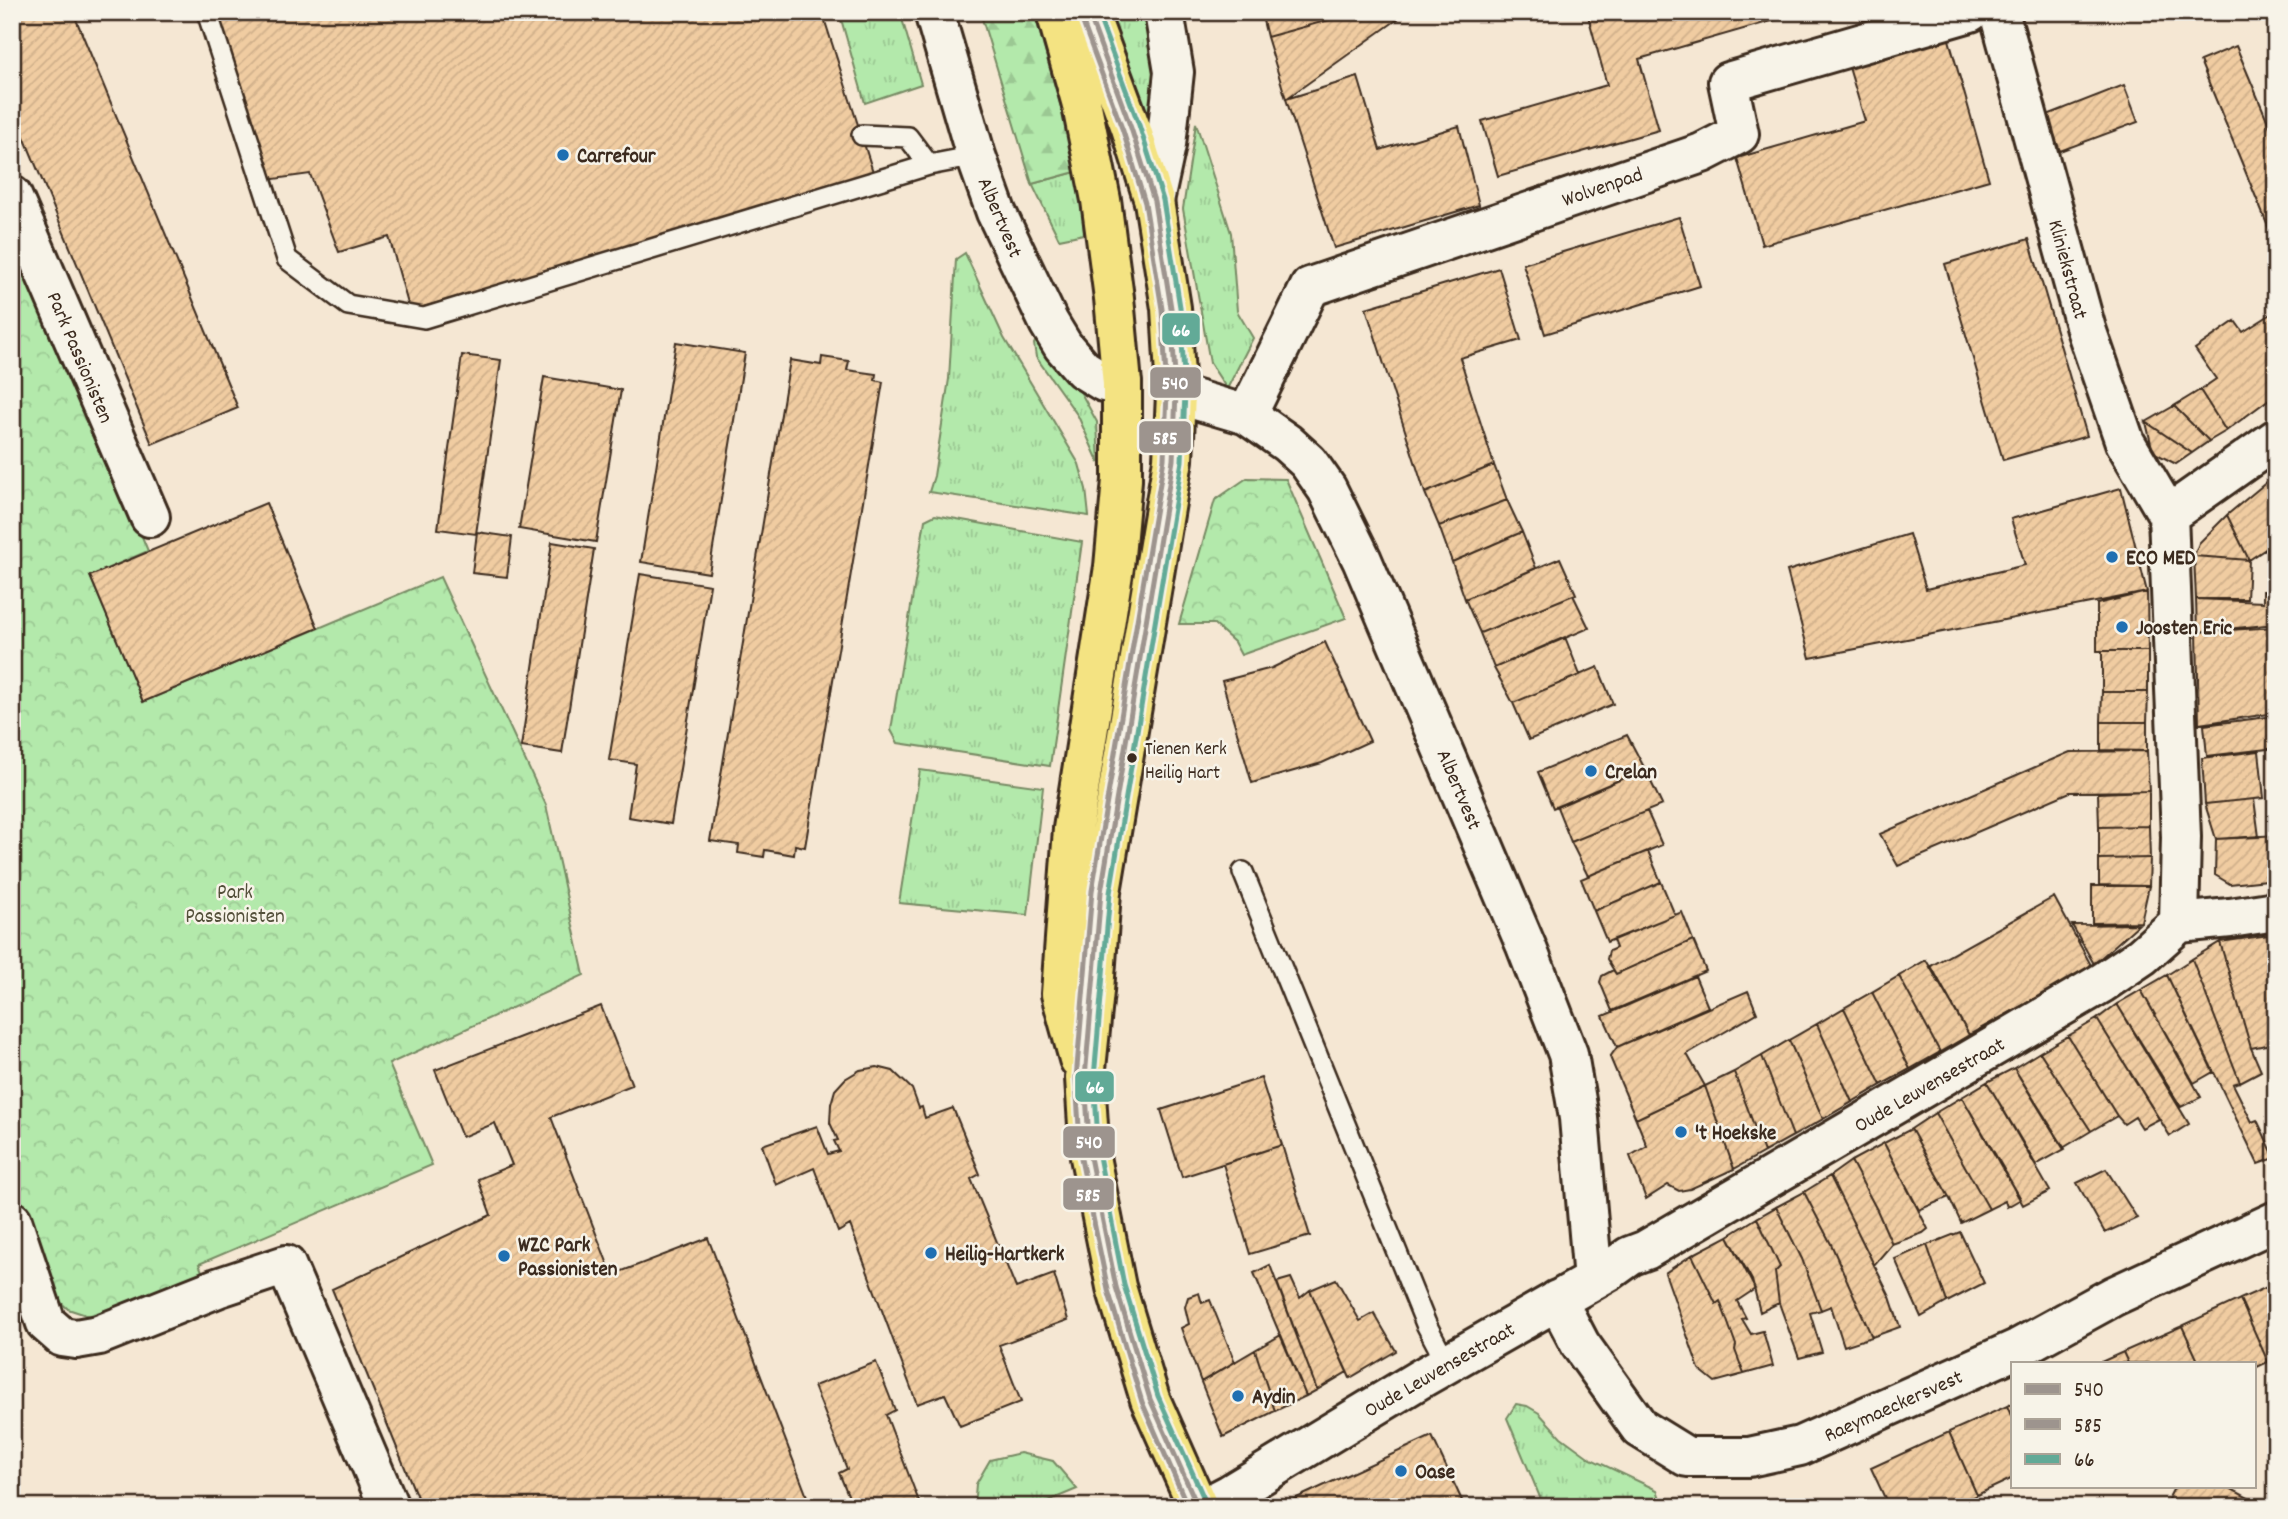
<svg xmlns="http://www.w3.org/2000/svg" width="2288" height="1519" font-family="Dekko,sans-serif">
  <defs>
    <pattern id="grass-tufts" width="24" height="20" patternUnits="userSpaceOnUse" patternTransform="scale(1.75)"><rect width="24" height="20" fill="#b3e9ab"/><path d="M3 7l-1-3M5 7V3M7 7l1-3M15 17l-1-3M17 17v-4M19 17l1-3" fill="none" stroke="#9bc893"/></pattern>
    <pattern id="forest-firs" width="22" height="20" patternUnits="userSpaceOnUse" patternTransform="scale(1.75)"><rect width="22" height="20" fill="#b3e9ab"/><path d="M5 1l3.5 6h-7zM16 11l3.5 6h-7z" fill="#9bc893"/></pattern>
    <pattern id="park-crowns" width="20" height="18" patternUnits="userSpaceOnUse" patternTransform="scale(1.75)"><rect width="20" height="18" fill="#b3e9ab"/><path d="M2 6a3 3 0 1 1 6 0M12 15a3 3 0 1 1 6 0" fill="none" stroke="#9bc893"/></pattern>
    <pattern id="building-hatch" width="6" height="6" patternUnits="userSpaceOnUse" patternTransform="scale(1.75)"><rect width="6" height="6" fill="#f0cca1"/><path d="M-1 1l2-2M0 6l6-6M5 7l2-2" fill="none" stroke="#cfaf8a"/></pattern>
  </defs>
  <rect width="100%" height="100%" fill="#f5e7d3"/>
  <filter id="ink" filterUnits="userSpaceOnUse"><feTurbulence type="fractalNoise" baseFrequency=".0143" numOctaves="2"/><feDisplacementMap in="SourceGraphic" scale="14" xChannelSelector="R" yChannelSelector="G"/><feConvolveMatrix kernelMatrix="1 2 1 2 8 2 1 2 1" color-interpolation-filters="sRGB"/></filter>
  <g filter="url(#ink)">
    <path fill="url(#grass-tufts)" stroke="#778a64" stroke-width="2" d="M 839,12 L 900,12 L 921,84 L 865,103 Z
      M 1101,12 L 1151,12 L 1158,53 L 1149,140 Z
      M 1196,123 L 1231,233 L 1237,311 L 1253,338 L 1227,389 L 1210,363 L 1183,209 Z
      M 1079,171 L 1084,234 L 1059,239 L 1032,184 Z
      M 965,253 L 1004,338 L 1079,464 L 1086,489 L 1089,516 L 929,492 L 934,476 L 949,379 L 956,259 Z
      M 1039,334 L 1080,391 L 1097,422 L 1099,463 L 1078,416 L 1036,357 L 1034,344 Z
      M 935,515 L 1082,542 L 1050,766 L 898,743 L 891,730 L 925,520 Z
      M 920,770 L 1043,787 L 1028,915 L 899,903 Z
      M 1516,1404 L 1527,1406 L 1539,1413 L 1561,1437 L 1591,1459 L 1657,1490 L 1662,1504 L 1661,1507 L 1544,1507 L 1507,1418 Z
      M 1020,1453 L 1053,1461 L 1077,1489 L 1034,1507 L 974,1507 L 976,1484 L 990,1460 Z"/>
    <path fill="url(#forest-firs)" stroke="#778a64" stroke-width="2" d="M 980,12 L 1034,12 L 1079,171 L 1032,184 Z"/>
    <path fill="url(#park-crowns)" stroke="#778a64" stroke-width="2" d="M 12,223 L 148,551 L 90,576 L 143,702 L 440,577 L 546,805 L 584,975 L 389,1064 L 432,1165 L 199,1264 L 204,1276 L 92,1317 L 68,1309 L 54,1296 L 46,1282 L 12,1180 Z
      M 1247,478 L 1286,479 L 1346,618 L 1241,655 L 1234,642 L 1214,624 L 1179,624 L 1215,500 Z"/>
    <path fill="url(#building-hatch)" stroke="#3b2a1e" stroke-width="2" d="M 12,12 L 73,12 L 238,408 L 152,444 L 12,108 Z
      M 216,12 L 822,12 L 874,175 L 410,311 L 389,237 L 339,252 L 310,174 L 267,180 Z
      M 1261,12 L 1358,12 L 1267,37 Z
      M 1358,12 L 1395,12 L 1398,19 L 1286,99 L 1267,37 Z
      M 1587,12 L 1803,12 L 1639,59 L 1659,130 L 1498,176 L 1482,121 L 1607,85 Z
      M 1948,36 L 1989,180 L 1762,245 L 1737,158 L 1865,121 L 1848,64 Z
      M 2236,46 L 2276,141 L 2276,246 L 2200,61 Z
      M 1358,77 L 1380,150 L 1459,126 L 1479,205 L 1334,248 L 1286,99 Z
      M 2124,85 L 2138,122 L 2060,151 L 2047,115 Z
      M 1679,217 L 1700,286 L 1545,334 L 1523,264 Z
      M 2029,239 L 2087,436 L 2003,460 L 1945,264 Z
      M 1499,268 L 1521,340 L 1460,358 L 1494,465 L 1425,493 L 1366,308 Z
      M 2276,311 L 2276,394 L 2226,431 L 2200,390 L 2216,379 L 2195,349 L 2235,321 L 2243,332 Z
      M 676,342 L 745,353 L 709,573 L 641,562 Z
      M 462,355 L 501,360 L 476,534 L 438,529 Z
      M 822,357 L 849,361 L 847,370 L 876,374 L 875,380 L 883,382 L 805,847 L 795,845 L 794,855 L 765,850 L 764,857 L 738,853 L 739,845 L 710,841 L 790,360 L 821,365 Z
      M 544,377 L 621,390 L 596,542 L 519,529 Z
      M 2200,390 L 2226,431 L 2209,441 L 2174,406 Z
      M 2174,406 L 2209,441 L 2192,453 L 2146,422 Z
      M 2146,422 L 2192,453 L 2176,464 L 2153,452 Z
      M 1494,465 L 1507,500 L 1439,526 L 1425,493 Z
      M 2276,476 L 2276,504 L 2268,481 Z
      M 2268,481 L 2276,508 L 2276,542 L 2249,560 L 2227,515 Z
      M 2121,488 L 2147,592 L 1810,658 L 1787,571 L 1909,534 L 1926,589 L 2025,565 L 2011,519 Z
      M 1507,500 L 1522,532 L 1452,562 L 1439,526 Z
      M 266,503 L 318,628 L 143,702 L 90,576 Z
      M 2227,515 L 2249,560 L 2194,556 L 2199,543 Z
      M 477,532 L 512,537 L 507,577 L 472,573 Z
      M 1522,532 L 1536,568 L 1465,599 L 1452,562 Z
      M 552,542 L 594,549 L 562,753 L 521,747 Z
      M 2194,556 L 2249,560 L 2247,599 L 2196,599 Z
      M 1560,558 L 1576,594 L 1480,633 L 1465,599 Z
      M 640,574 L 710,585 L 671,824 L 628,817 L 636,764 L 609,760 Z
      M 2263,591 L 2276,591 L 2276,624 L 2197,632 L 2196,599 L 2263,602 Z
      M 2147,592 L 2148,651 L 2097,651 L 2097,604 Z
      M 1573,595 L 1589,628 L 1494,668 L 1480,633 Z
      M 2276,627 L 2276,713 L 2199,724 L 2197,632 Z
      M 1565,637 L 1580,675 L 1513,703 L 1494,668 Z
      M 1325,642 L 1370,741 L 1322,763 L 1252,783 L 1222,681 L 1272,668 Z
      M 2102,651 L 2148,651 L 2148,692 L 2102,692 Z
      M 1598,667 L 1613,704 L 1529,740 L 1513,703 Z
      M 2102,692 L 2148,692 L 2147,722 L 2101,722 Z
      M 2276,716 L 2276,748 L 2207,756 L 2204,725 Z
      M 2101,722 L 2147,722 L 2147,751 L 2101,750 Z
      M 1627,735 L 1645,769 L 1553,808 L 1538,772 Z
      M 2147,751 L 2149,791 L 2070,792 L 1898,866 L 1880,834 L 2070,752 Z
      M 2259,751 L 2264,798 L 2205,804 L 2202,758 Z
      M 1645,769 L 1662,805 L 1571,842 L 1557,807 Z
      M 2149,791 L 2149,826 L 2099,827 L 2098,793 Z
      M 2254,799 L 2259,837 L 2216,839 L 2205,804 Z
      M 1647,811 L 1662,845 L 1588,876 L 1571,842 Z
      M 2149,826 L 2150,858 L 2099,859 L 2099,827 Z
      M 2276,835 L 2276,879 L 2230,884 L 2215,875 L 2216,839 Z
      M 1648,851 L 1661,882 L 1594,911 L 1581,879 Z
      M 2150,858 L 2149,886 L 2099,885 L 2099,859 Z
      M 1661,882 L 1675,915 L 1607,942 L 1594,911 Z
      M 2092,886 L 2149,886 L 2141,922 L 2092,923 Z
      M 2054,897 L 2092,967 L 1969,1035 L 1931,966 Z
      M 1682,912 L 1693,940 L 1616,974 L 1607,959 L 1609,951 L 1616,948 L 1613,940 Z
      M 2139,924 L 2094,964 L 2072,925 Z
      M 2276,934 L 2276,959 L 2269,935 Z
      M 2269,935 L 2276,959 L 2276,1043 L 2251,1048 L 2220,942 Z
      M 1693,940 L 1706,971 L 1612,1011 L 1600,982 L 1602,976 L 1613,970 L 1616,974 Z
      M 2220,942 L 2251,1048 L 2261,1071 L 2240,1082 L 2192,959 Z
      M 2192,959 L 2240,1082 L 2233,1084 L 2252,1122 L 2257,1120 L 2275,1158 L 2258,1164 L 2167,975 Z
      M 1926,960 L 1969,1035 L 1940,1052 L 1899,976 Z
      M 2167,975 L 2213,1072 L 2194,1083 L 2141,990 Z
      M 1695,976 L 1708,1007 L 1617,1047 L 1603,1016 Z
      M 1899,976 L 1940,1052 L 1910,1069 L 1872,992 Z
      M 2141,990 L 2201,1097 L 2181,1107 L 2117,1004 Z
      M 1748,991 L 1757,1013 L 1687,1054 L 1705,1086 L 1636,1119 L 1610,1057 L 1617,1047 Z
      M 1872,992 L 1910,1069 L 1881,1085 L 1844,1008 Z
      M 2117,1004 L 2189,1124 L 2170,1136 L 2097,1019 Z
      M 601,1006 L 632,1085 L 551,1117 L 612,1275 L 708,1238 L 811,1507 L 583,1507 L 582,1505 L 421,1507 L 332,1289 L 491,1215 L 478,1179 L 512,1165 L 495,1123 L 462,1137 L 435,1070 Z
      M 1844,1008 L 1881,1085 L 1852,1102 L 1817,1024 Z
      M 2097,1019 L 2159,1119 L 2142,1128 L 2135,1117 L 2124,1124 L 2117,1116 L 2068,1036 Z
      M 1817,1024 L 1852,1102 L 1823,1119 L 1789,1040 Z
      M 2068,1036 L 2117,1116 L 2091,1131 L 2040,1052 Z
      M 1789,1040 L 1823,1119 L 1793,1136 L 1762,1056 Z
      M 2040,1052 L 2091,1131 L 2063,1148 L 2014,1068 Z
      M 1762,1056 L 1793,1136 L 1764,1152 L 1734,1072 Z
      M 877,1067 L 893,1071 L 912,1089 L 919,1108 L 922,1107 L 925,1118 L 953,1108 L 980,1174 L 971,1179 L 1016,1288 L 1054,1274 L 1068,1320 L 999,1345 L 1021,1402 L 960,1426 L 945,1394 L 917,1404 L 850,1225 L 838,1232 L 814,1168 L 776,1185 L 762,1145 L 817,1126 L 828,1154 L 839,1151 L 834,1141 L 838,1140 L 830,1123 L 831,1104 L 835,1090 L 845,1079 L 860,1070 Z
      M 2014,1068 L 2065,1149 L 2036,1165 L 1987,1082 Z
      M 1734,1072 L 1764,1152 L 1734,1169 L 1705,1086 Z
      M 1261,1078 L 1282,1145 L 1182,1177 L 1161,1110 Z
      M 1987,1082 L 2050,1191 L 2023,1205 L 1962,1097 Z
      M 1705,1086 L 1734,1169 L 1690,1189 L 1679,1191 L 1668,1185 L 1646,1199 L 1630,1156 L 1647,1146 L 1636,1119 Z
      M 1962,1097 L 2021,1199 L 2007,1207 L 2005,1201 L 1989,1209 L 1935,1113 Z
      M 1935,1113 L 1989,1209 L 1961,1223 L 1949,1197 L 1911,1129 Z
      M 1911,1129 L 1949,1197 L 1919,1210 L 1884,1143 Z
      M 1884,1143 L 1928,1229 L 1923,1233 L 1892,1244 L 1877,1210 L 1851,1161 Z
      M 1282,1145 L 1310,1236 L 1250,1254 L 1223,1164 Z
      M 1851,1161 L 1877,1210 L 1892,1244 L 1874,1265 L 1830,1176 Z
      M 2106,1169 L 2137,1218 L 2105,1233 L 2077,1183 Z
      M 1830,1176 L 1890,1297 L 1900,1327 L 1872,1337 L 1831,1244 L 1804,1192 Z
      M 1804,1192 L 1831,1244 L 1872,1337 L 1844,1346 L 1831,1306 L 1821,1310 L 1802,1259 L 1776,1207 Z
      M 1776,1207 L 1802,1259 L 1821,1310 L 1810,1313 L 1822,1352 L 1799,1358 L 1779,1303 L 1775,1272 L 1780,1267 L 1757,1218 Z
      M 1757,1218 L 1780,1267 L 1775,1272 L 1779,1303 L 1760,1312 L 1752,1280 L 1728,1236 Z
      M 1960,1232 L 1984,1283 L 1947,1302 L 1927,1245 Z
      M 1728,1236 L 1755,1289 L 1737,1301 L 1746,1318 L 1742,1319 L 1751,1334 L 1763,1331 L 1773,1366 L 1744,1374 L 1735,1350 L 1736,1345 L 1720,1301 L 1716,1304 L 1692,1255 Z
      M 1927,1245 L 1947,1302 L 1921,1317 L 1895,1259 Z
      M 1692,1255 L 1716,1304 L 1720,1301 L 1736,1345 L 1735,1350 L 1744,1374 L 1715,1382 L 1699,1369 L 1665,1273 Z
      M 1270,1265 L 1317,1390 L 1306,1396 L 1254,1273 Z
      M 1291,1278 L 1300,1298 L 1310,1290 L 1347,1372 L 1317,1390 L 1277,1282 Z
      M 1336,1279 L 1360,1321 L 1374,1313 L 1396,1351 L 1350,1378 L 1310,1290 Z
      M 2276,1283 L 2276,1358 L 2268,1362 L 2240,1299 Z
      M 1199,1293 L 1202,1303 L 1210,1300 L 1235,1362 L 1201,1382 L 1181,1328 L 1189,1324 L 1185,1307 L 1188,1297 Z
      M 2240,1299 L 2268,1362 L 2255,1368 L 2255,1363 L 2199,1363 L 2182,1326 Z
      M 2182,1326 L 2199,1363 L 2128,1363 L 2123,1352 Z
      M 1281,1335 L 1306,1396 L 1275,1411 L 1255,1350 Z
      M 1255,1350 L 1275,1411 L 1223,1437 L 1201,1382 Z
      M 2123,1352 L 2128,1363 L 2099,1363 Z
      M 876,1362 L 895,1410 L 886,1415 L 921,1507 L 853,1507 L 839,1473 L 847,1469 L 814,1386 Z
      M 2013,1403 L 2013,1420 L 2007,1406 Z
      M 2007,1406 L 2013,1420 L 2013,1478 L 1977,1495 L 1949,1432 Z
      M 1949,1432 L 1977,1495 L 1950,1507 L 1889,1507 L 1871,1468 Z
      M 1432,1436 L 1465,1507 L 1277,1507 Z
      M 2175,1486 L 2226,1486 L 2265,1507 L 2164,1507 Z"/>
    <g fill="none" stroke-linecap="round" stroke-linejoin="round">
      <g stroke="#3b2a1e" stroke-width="24">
        <path id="lane" d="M 207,12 L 287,259 L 348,305 L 424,318 L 929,165 L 976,156
          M 862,135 L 908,137 L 929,165
          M 1243,872 L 1426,1324 L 1447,1364"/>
      </g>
      <g stroke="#3b2a1e" stroke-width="44">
        <path id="street" d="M 934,12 L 976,156 L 996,212 L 1049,323 L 1063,346 L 1083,369 L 1104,382 L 1122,384
          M 12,196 L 150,517
          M 1154,201 L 1166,145 L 1174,72 L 1164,12
          M 1176,394 L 1247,415 L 1287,443 L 1308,462 L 1327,489 L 1362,560 L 1526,946 L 1568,1054 L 1579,1118 L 1593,1280
          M 1247,415 L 1310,287 L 1702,153 L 1739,134 L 1728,82 L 1970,12
          M 2168,515 L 2276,439
          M 2179,923 L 2230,918 L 2276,911
          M 12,1221 L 46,1323 L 62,1337 L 76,1339 L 99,1335 L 217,1288 L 286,1265 L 389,1507
          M 1557,1300 L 1580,1344 L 1640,1428 L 1687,1457 L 1749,1457 L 1800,1446 L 2019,1348 L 2114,1296 L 2276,1221
          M 1205,1507 L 1230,1494 L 1420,1379 L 1609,1271 L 1630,1256 L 1646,1250 L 2102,983 L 2142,956 L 2179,923 L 2181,837 L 2168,515 L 2125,442 L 2086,329 L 1999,12"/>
      </g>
      <g stroke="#3b2a1e" stroke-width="44">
        <path id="primary" d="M 1056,12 L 1081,101 L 1101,200 L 1114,298 L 1122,384 L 1122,480 L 1114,567 L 1073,829 L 1061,994 L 1079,1059
          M 1088,12 L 1131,128 L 1154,201 L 1171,308 L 1176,394 L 1173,460 L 1101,892 L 1094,991 L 1085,1078 L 1090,1157 L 1116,1287 L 1150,1399 L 1198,1507"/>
      </g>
      <use href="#lane" stroke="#f7f3e8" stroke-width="19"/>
      <use href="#street" stroke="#f7f3e8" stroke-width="38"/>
      <use href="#primary" stroke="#f4e382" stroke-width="38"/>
      <g stroke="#f7f3e8" stroke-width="10">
        <path id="bus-1" d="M 1088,12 L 1131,128 L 1154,201 L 1171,308 L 1176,394 L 1173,460 L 1101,892 L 1085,1078 L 1090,1157 L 1116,1287 L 1150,1399 L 1198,1507"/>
      </g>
      <g stroke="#f7f3e8" stroke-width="10">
        <path id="bus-2" d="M 1080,15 L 1123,131 L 1145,203 L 1162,309 L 1167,394 L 1164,459 L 1092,891 L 1076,1079 L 1081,1159 L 1108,1290 L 1142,1402 L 1188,1507"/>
      </g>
      <g stroke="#f7f3e8" stroke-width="10">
        <path id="bus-3" d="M 1097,12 L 1139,125 L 1163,200 L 1180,307 L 1185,393 L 1182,461 L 1110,893 L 1094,1078 L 1099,1156 L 1124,1285 L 1158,1396 L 1206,1503"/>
      </g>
      <use href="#bus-1" stroke="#9d948e" stroke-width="5"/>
      <use href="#bus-2" stroke="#9d948e" stroke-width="5"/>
      <use href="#bus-3" stroke="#62aa97" stroke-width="5"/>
    </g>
  </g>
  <g fill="#1f6fb2" stroke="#f7f3e8" stroke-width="2.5">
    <circle cx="563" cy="155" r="7"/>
    <circle cx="2112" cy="557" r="7"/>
    <circle cx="2122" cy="627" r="7"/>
    <circle cx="1591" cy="771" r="7"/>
    <circle cx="1681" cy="1132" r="7"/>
    <circle cx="931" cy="1253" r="7"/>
    <circle cx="504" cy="1256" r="7"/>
    <circle cx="1238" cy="1396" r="7"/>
    <circle cx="1401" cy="1471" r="7"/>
  </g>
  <circle fill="#3b2a1e" stroke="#f7f3e8" stroke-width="2.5" cx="1132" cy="758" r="6"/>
  <g text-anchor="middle" stroke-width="5" stroke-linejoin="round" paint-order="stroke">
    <g font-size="19" fill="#3b2a1e" stroke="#f7f3e8" text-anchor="start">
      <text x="1145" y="754">Tienen Kerk<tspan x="1145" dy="24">Heilig Hart</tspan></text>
    </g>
    <g font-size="21" font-weight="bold" fill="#3b2a1e" stroke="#f7f3e8" text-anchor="start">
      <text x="577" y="162">Carrefour</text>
      <text x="2126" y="564">ECO MED</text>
      <text x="2136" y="634">Joosten Eric</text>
      <text x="1605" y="778">Crelan</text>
      <text x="1695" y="1139">'t Hoekske</text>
      <text x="518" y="1251">WZC Park<tspan x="518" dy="24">Passionisten</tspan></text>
      <text x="945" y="1260">Heilig-Hartkerk</text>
      <text x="1252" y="1403">Aydin</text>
      <text x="1415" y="1478">Oase</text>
    </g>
    <g font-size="21" fill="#3b2a1e" stroke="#f7f3e8">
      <text transform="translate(1602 186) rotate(-19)" y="7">Wolvenpad</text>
      <text transform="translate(1001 217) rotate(67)" y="7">Albertvest</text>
      <text transform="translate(2069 269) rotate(75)" y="7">Kliniekstraat</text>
      <text transform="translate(81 357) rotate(67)" y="7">Park Passionisten</text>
      <text transform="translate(1460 789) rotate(67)" y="7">Albertvest</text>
      <text transform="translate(1929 1084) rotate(-30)" y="7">Oude Leuvensestraat</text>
      <text transform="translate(1439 1369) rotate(-30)" y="7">Oude Leuvensestraat</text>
      <text transform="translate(1893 1405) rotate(-24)" y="7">Raeymaeckersvest</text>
    </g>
    <g font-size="21" fill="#53503a" stroke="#f7f3e8">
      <text x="235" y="898">Park<tspan x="235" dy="24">Passionisten</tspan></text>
    </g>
  </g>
  <g stroke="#f7f3e8" stroke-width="2.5">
    <rect x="1161" y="312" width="40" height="34" rx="7" fill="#62aa97"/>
    <rect x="1149" y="366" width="53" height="33" rx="7" fill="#9d948e"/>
    <rect x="1138" y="420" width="54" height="34" rx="7" fill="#9d948e"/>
    <rect x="1074" y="1070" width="41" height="33" rx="7" fill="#62aa97"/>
    <rect x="1062" y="1125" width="54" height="34" rx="7" fill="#9d948e"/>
    <rect x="1062" y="1177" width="53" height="34" rx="7" fill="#9d948e"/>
  </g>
  <g font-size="19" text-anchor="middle" font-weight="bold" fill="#fff">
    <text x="1181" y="336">66</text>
    <text x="1175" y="389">540</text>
    <text x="1165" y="444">585</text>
    <text x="1095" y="1093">66</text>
    <text x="1089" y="1148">540</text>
    <text x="1088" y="1201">585</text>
  </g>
  <rect width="2288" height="1519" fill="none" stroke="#f7f3e8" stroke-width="42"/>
  <rect x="21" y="21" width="2246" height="1477" fill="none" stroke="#3b2a1e" stroke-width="2.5" filter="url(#ink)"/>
  <rect x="2011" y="1362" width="245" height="126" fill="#f7f3e8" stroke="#aca397" stroke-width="2"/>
  <rect x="2025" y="1384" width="35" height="10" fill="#9d948e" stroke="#aca397" stroke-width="2"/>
  <text x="2074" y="1396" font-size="21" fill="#3b2a1e">540</text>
  <rect x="2025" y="1419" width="35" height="10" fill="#9d948e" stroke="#aca397" stroke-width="2"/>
  <text x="2074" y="1432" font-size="21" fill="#3b2a1e">585</text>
  <rect x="2025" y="1454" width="35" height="10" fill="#62aa97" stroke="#aca397" stroke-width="2"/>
  <text x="2074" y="1466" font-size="21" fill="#3b2a1e">66</text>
</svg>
